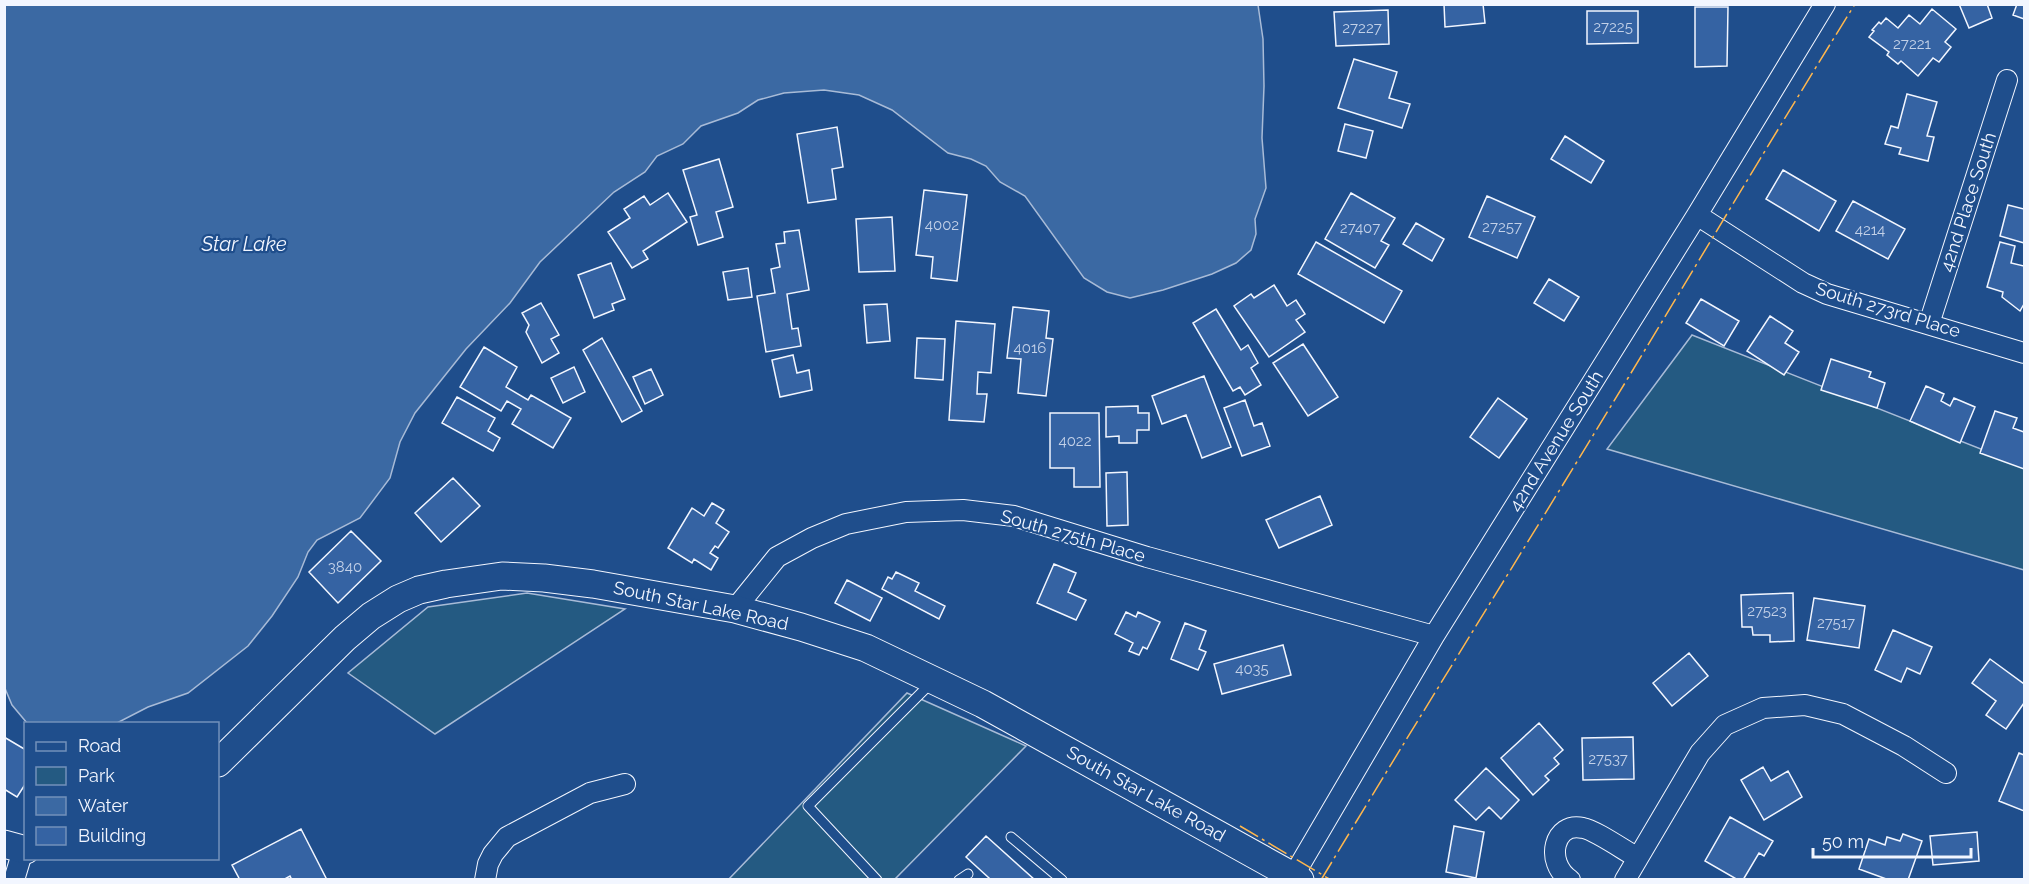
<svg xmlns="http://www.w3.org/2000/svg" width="2029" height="884" font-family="Raleway,sans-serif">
  <rect width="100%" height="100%" fill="#1f4e8c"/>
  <path fill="#245a82" stroke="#a8bbd7" stroke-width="1.5" d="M 1692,335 L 2024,466 L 2024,570 L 1607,449 Z
    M 527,593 L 625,609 L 435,734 L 348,673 L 428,607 Z
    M 907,693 L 1026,746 L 895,879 L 728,880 Z"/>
  <path fill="#3b69a3" stroke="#a8bbd7" stroke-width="1.5" d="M 4,5 L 1258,5 L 1263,39 L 1264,86 L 1262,138 L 1266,188 L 1255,219 L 1256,234 L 1251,250 L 1236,263 L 1212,274 L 1163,290 L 1130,298 L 1107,292 L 1084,278 L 1025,196 L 1000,182 L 986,166 L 971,159 L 948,153 L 892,110 L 859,95 L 824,90 L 784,93 L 758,100 L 738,113 L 701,126 L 683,144 L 657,156 L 645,172 L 614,192 L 540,262 L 510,303 L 466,349 L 415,413 L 400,442 L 390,478 L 360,518 L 317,540 L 308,552 L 298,577 L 272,616 L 248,646 L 188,693 L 148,707 L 117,723 L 27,723 L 12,705 L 4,686 Z"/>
  <path fill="#3563a3" stroke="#f2f6ff" stroke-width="1.5" d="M 1444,4 L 1483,4 L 1485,23 L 1445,27 Z
    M 1959,4 L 1987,4 L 1992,18 L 1969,28 Z
    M 2017,4 L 2024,4 L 2024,19 L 2013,15 Z
    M 1695,7 L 1728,7 L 1727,66 L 1695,67 Z
    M 1932,9 L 1956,29 L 1945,42 L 1951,47 L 1939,62 L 1933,58 L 1918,76 L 1901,61 L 1898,64 L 1887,55 L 1889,52 L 1869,37 L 1874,31 L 1872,30 L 1879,22 L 1881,24 L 1886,18 L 1898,28 L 1909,15 L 1920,24 Z
    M 1388,10 L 1389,44 L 1336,46 L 1334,12 Z
    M 1587,11 L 1638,11 L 1638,43 L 1587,44 Z
    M 1354,59 L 1397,72 L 1389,98 L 1410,104 L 1402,128 L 1338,108 Z
    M 1907,94 L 1937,102 L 1927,136 L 1934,137 L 1928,161 L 1899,154 L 1901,148 L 1885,144 L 1891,126 L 1898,128 Z
    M 1345,124 L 1373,131 L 1366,158 L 1338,151 Z
    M 837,127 L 843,167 L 832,169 L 836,199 L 808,203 L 797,134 Z
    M 1565,136 L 1604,161 L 1591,183 L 1551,159 Z
    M 719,159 L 733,207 L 716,212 L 723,237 L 698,245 L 690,217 L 697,215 L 683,170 Z
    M 1783,170 L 1836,201 L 1819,231 L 1766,199 Z
    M 924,190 L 967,195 L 957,281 L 931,278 L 933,257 L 916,255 Z
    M 668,193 L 687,222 L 643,251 L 648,259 L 632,268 L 608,232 L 630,218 L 624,209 L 644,196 L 650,205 Z
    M 1351,193 L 1395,218 L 1381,241 L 1389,245 L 1375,268 L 1325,239 Z
    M 1487,196 L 1535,217 L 1517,258 L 1469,237 Z
    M 1853,201 L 1905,229 L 1888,259 L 1836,231 Z
    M 2008,205 L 2024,209 L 2024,243 L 2000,236 Z
    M 892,217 L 895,271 L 859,272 L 856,219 Z
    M 1416,223 L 1444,239 L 1432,261 L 1403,244 Z
    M 799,230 L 809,290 L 787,294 L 792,329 L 798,328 L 801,346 L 766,352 L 757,296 L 775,293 L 771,269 L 780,267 L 776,244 L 785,243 L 784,232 Z
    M 1316,242 L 1402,291 L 1384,323 L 1298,274 Z
    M 2000,242 L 2015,246 L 2011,263 L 2024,266 L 2024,304 L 2020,311 L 2002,297 L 2003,292 L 1987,287 Z
    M 611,263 L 625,299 L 612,304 L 614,310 L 594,318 L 578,275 Z
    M 748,268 L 752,297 L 728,300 L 723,272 Z
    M 1549,279 L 1579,297 L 1564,321 L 1534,303 Z
    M 1274,285 L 1287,306 L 1296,300 L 1305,314 L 1296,320 L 1305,332 L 1269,357 L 1234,306 L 1251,294 L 1254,298 Z
    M 1701,299 L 1739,321 L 1724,346 L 1686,323 Z
    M 541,303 L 559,335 L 551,339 L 559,353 L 542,363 L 526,332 L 529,325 L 522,313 Z
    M 887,304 L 890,341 L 867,343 L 864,305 Z
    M 1013,307 L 1049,311 L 1046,338 L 1053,339 L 1046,396 L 1018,393 L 1021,359 L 1007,358 Z
    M 1216,309 L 1241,350 L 1248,345 L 1258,363 L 1251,368 L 1261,385 L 1245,395 L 1240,387 L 1233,391 L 1193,323 Z
    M 1770,316 L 1793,331 L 1785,343 L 1799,352 L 1784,375 L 1747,351 Z
    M 956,321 L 995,324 L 991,373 L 978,372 L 977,394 L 987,394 L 984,422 L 949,420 Z
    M 602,338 L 642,411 L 622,422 L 583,350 Z
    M 917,338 L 945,339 L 943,380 L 915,378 Z
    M 1303,344 L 1338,397 L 1308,416 L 1273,363 Z
    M 484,347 L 517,367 L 506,387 L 528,400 L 531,395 L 571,418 L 553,448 L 512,424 L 521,409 L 507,401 L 501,411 L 460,387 Z
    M 793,355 L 797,373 L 809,370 L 812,390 L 780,397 L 772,360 Z
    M 1831,359 L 1871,372 L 1869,377 L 1885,383 L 1877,408 L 1821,390 Z
    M 574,367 L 585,392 L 563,403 L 551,378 Z
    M 651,369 L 663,395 L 645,404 L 633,377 Z
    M 1204,376 L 1231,447 L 1202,458 L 1186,415 L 1162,424 L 1152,396 Z
    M 1926,386 L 1944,394 L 1941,401 L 1950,406 L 1954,398 L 1975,407 L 1960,443 L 1910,421 Z
    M 457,397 L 495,418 L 488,431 L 500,438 L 493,451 L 442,423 Z
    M 1498,398 L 1527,419 L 1499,458 L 1470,437 Z
    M 1245,400 L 1254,426 L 1262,423 L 1270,446 L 1242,456 L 1224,408 Z
    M 1138,406 L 1138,413 L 1149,413 L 1149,430 L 1137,430 L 1137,443 L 1119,443 L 1119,436 L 1106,437 L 1106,407 Z
    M 1995,411 L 2017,418 L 2013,428 L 2024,432 L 2024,469 L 1980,453 Z
    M 1050,413 L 1099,413 L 1100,487 L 1074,487 L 1074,468 L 1050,468 Z
    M 1127,472 L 1128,525 L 1107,526 L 1106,473 Z
    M 453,478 L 480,506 L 441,542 L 415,513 Z
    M 1320,496 L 1332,525 L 1279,548 L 1266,520 Z
    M 712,503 L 724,510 L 716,523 L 729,532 L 718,548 L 715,546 L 710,553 L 718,558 L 711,570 L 694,559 L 692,563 L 668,548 L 692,508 L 704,516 Z
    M 351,531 L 381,561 L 338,603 L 309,572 Z
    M 1054,564 L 1076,573 L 1068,592 L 1086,600 L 1076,620 L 1037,603 Z
    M 896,572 L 919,583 L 915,591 L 945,606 L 939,619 L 882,589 L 888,577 L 892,579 Z
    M 847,580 L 882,598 L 870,621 L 835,603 Z
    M 1793,593 L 1794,641 L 1770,642 L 1770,635 L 1753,635 L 1752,627 L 1742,627 L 1741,595 Z
    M 1814,598 L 1865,606 L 1859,648 L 1807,640 Z
    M 1126,612 L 1136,617 L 1138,612 L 1160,622 L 1147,649 L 1143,647 L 1139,655 L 1129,651 L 1133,643 L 1115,634 Z
    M 1185,623 L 1206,631 L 1199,649 L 1206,652 L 1198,670 L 1171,659 Z
    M 1893,630 L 1932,647 L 1920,674 L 1907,668 L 1901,682 L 1875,670 Z
    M 1283,645 L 1291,675 L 1222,694 L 1214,664 Z
    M 1689,653 L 1708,676 L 1672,706 L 1653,683 Z
    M 1990,659 L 2024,684 L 2024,703 L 2006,729 L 1986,715 L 1996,701 L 1972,683 Z
    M 1539,723 L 1563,750 L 1554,758 L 1559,764 L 1545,776 L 1549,780 L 1533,795 L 1501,758 Z
    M 4,737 L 26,750 L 26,783 L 17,797 L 4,789 Z
    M 1633,737 L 1634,779 L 1583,780 L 1582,738 Z
    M 2019,753 L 2024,755 L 2024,811 L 1999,801 Z
    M 1763,767 L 1771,781 L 1788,771 L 1802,797 L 1764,820 L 1741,780 Z
    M 1486,768 L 1519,800 L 1501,819 L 1489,807 L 1476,820 L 1455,800 Z
    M 1730,817 L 1773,841 L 1764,856 L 1759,853 L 1743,880 L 1738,880 L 1705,861 Z
    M 1454,826 L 1484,832 L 1476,878 L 1446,872 Z
    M 301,829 L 326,878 L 323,880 L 292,880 L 290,876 L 283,880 L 240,880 L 232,865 Z
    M 1977,832 L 1979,861 L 1933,865 L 1930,836 Z
    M 1903,834 L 1922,841 L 1908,880 L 1889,880 L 1859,869 L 1869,839 L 1885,845 L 1887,837 L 1900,841 Z
    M 986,836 L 1035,880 L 987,880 L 989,878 L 966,857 Z"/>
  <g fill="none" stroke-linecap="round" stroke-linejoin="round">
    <g stroke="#f2f6ff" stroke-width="11">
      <path id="lane" d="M 1011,837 L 1062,880
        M 877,880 L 808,806 L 932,682
        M 959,880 L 968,874"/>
    </g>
    <g stroke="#f2f6ff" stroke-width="22">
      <path id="street" d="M 1697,215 L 1803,283 L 1827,294 L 2024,353
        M 1929,324 L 2007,80
        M 735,609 L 777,557 L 812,538 L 846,524 L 906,512 L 963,510 L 1014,516 L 1147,557 L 1434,636
        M 14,880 L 23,850
        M 485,880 L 488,864 L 493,854 L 507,837 L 590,793 L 625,784
        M 1291,880 L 1434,636 L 1697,215 L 1825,4
        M 1570,880 C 1544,862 1554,821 1583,828 C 1595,830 1625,851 1638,858
        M 1625,880 L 1700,753 L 1725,725 L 1763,708 L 1805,705 L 1843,714 L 1904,746 L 1946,773"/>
    </g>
    <g stroke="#f2f6ff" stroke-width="29">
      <path id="secondary" d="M 218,763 L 345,638 L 371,616 L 398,599 L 419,590 L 446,584 L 502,576 L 544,578 L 593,584 L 735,609 L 801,627 L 866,648 L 983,704 L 1300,880
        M 4,844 L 26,850"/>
    </g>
    <use href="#lane" stroke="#1f4e8c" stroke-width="9"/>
    <use href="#street" stroke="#1f4e8c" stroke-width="20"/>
    <use href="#secondary" stroke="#1f4e8c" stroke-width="27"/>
    <path stroke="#ffb74d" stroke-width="1.5" stroke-dasharray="21 4.5 3 4.5" stroke-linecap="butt" d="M 1240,826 L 1331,880
      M 1321,880 C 1422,712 1526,546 1628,378 C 1703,254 1778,128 1855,4"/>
  </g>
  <g text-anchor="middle" stroke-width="4.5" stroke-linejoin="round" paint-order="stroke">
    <g font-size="15" fill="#c3d1e8">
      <text x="1613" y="32">27225</text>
      <text x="1362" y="33">27227</text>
      <text x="1912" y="49">27221</text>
      <text x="942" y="230">4002</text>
      <text x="1502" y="232">27257</text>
      <text x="1360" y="233">27407</text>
      <text x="1870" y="235">4214</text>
      <text x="1030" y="353">4016</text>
      <text x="1075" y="446">4022</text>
      <text x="345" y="572">3840</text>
      <text x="1767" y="616">27523</text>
      <text x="1836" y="628">27517</text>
      <text x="1252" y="674">4035</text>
      <text x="1608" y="764">27537</text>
    </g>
    <g font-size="18" fill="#f2f6ff" stroke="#1f4e8c">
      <text transform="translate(1968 202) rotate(-72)" y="6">42nd Place South</text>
      <text transform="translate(1888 310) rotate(17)" y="6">South 273rd Place</text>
      <text transform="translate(1556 441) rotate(-58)" y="6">42nd Avenue South</text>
      <text transform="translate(1073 536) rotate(16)" y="6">South 275th Place</text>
      <text transform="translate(701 606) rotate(12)" y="6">South Star Lake Road</text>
      <text transform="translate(1146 794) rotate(29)" y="6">South Star Lake Road</text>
    </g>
    <g font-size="20" font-style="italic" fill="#f2f6ff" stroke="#1f4e8c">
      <text x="244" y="251">Star Lake</text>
    </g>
  </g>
  <rect width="2029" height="884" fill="none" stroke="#f2f6ff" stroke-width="12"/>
  <rect x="24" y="722" width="195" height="138" fill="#1f4e8c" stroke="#7391ba" stroke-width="1.5"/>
  <rect x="36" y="742" width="30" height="9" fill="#1f4e8c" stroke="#7391ba" stroke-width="1.5"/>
  <text x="78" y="752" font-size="18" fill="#f2f6ff">Road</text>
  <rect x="36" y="767" width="30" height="18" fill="#245a82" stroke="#7391ba" stroke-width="1.5"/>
  <text x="78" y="782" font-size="18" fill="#f2f6ff">Park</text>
  <rect x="36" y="797" width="30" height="18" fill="#3b69a3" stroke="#7391ba" stroke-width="1.5"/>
  <text x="78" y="812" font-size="18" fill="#f2f6ff">Water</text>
  <rect x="36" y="827" width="30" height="18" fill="#3563a3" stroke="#7391ba" stroke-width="1.5"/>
  <text x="78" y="842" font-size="18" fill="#f2f6ff">Building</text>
  <path d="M1813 848v9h158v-9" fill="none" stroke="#f2f6ff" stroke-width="3"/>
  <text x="1822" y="848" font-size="18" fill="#f2f6ff" stroke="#1f4e8c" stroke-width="4.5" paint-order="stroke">50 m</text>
</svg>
